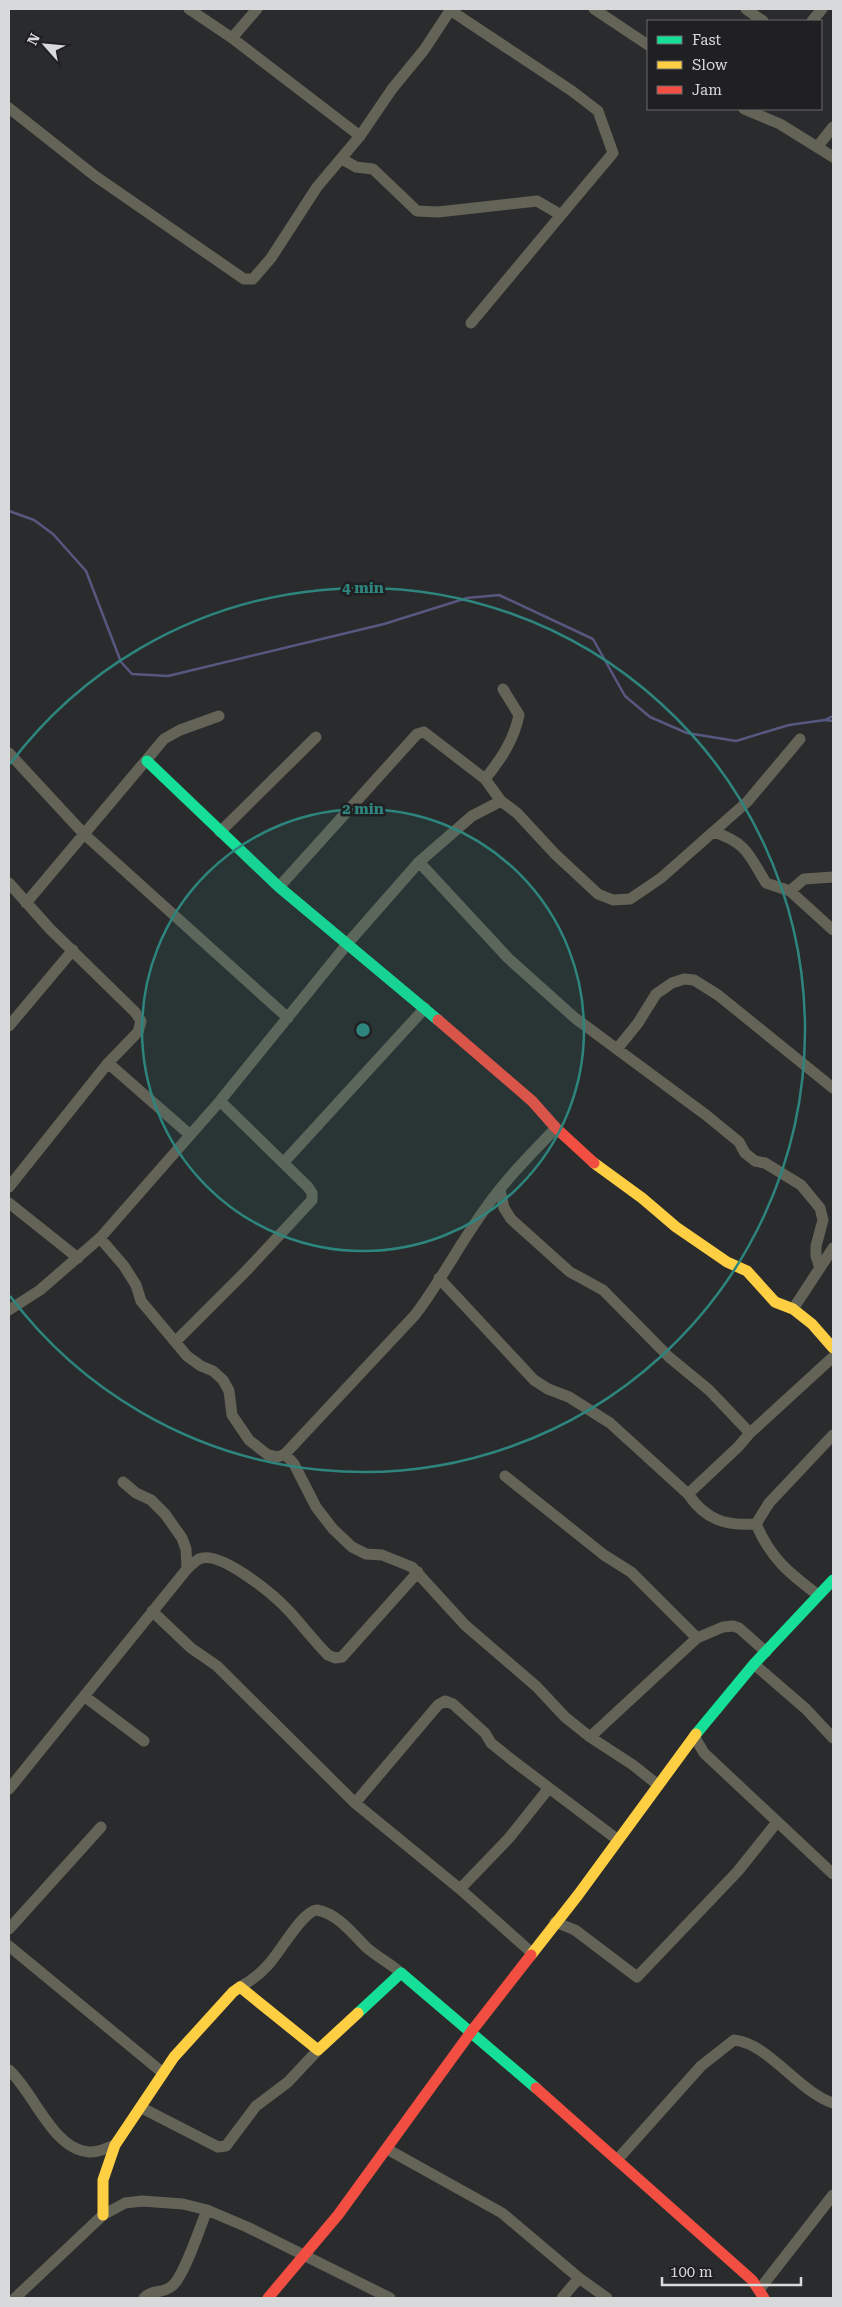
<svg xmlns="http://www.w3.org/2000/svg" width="842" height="2307" font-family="'Roboto Serif',serif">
  <rect width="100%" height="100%" fill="#2a2b2c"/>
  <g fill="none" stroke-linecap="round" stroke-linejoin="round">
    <path stroke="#565880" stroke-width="2.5" d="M 9,511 L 34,520 L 53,534 L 86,571 L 121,662 L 132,674 L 168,676 L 384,624 L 467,598 L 499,595 L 593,639 L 625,696 L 650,717 L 687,733 L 736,741 L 789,725 L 825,720 L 833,721
      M 827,719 L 833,716"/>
    <path stroke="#646357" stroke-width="11" d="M 189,9 L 232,38 L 360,136
      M 594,9 L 648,45
      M 746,9 L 763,21
      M 812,21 L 822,9
      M 232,38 L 257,9
      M 9,108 L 95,176 L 244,279 L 253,279 L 271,258 L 317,187 L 360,136 L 392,89 L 424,50 L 451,9
      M 744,109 L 780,124 L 833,157
      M 818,146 L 833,127
      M 342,159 L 356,167 L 373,169 L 417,211 L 438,212 L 537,201 L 561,215 L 613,153 L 598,111 L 572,91 L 450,10
      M 471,323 L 561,215
      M 9,753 L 84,834 L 288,1018
      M 485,779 C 501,759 514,740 519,715 L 503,689
      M 220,832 L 316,737
      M 714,832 C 747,843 749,855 766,883 L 790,891 L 833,930
      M 419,862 L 508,958 L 575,1018 L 706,1115 L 739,1142 L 745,1153 L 755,1161 L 765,1163 L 801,1185 L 820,1208 L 823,1220 L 816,1246 L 816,1256 L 820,1268
      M 9,883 L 50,929 L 135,1012 L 141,1021 L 138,1032 L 108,1063 L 9,1187
      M 279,887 L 417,734 L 424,732 L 485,779 L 501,801 L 517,813 L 555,854 L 598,894 L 613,900 L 630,899 L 661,878 L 747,802 L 800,739
      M 790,891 L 804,879 L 833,877
      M 26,903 L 164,739 L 180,730 L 219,716
      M 9,1026 L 73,950
      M 617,1049 L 638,1023 L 656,994 L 672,983 L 684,979 L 694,980 L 718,995 L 833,1088
      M 108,1063 L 189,1134
      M 284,1162 L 425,1008
      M 500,1190 L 504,1208 L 511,1219 L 570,1272 L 603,1290 L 669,1357 L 709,1390 L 750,1433
      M 9,1203 L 78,1258
      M 100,1238 L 124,1266 L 136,1285 L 141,1301 L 187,1356 L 201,1366 L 213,1371 L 223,1380 L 229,1391 L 232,1415 L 249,1440 L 268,1455 L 278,1457 L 285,1454 L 415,1315 C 441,1281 460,1243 485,1209 C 505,1180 531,1154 556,1128
      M 439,1278 L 534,1380 L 548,1389 L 569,1397 L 610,1423 L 688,1494 C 706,1520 725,1526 756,1524
      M 793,1309 L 833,1248
      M 9,1310 L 40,1290 L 100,1238 L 220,1101 L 348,943 L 419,862 L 472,816 L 501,801
      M 176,1341 L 248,1269 L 312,1200 L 312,1193 L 308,1187 L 220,1101
      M 285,1454 L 294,1464 L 316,1507 L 333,1529 L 352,1547 L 366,1554 L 382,1555 L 412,1567 L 465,1625 L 537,1687 L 565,1717 L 590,1737 L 633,1765 L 658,1785
      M 505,1476 L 604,1555 L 631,1572 L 697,1638
      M 123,1482 L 136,1493 L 151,1500 L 165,1514 L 182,1538 L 186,1549 L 187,1569
      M 688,1494 L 738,1447 L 750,1433 L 833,1357
      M 818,1595 C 789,1573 771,1559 756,1524 L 769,1503 L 833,1435
      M 152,1611 L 191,1648 L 217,1666 L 355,1803 L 460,1889 L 532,1953
      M 754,1664 L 806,1709 L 833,1738
      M 84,1696 L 144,1741
      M 694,1736 L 704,1753 L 833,1874
      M 590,1737 L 697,1638 L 723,1627 L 733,1626 L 739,1628 L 766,1652
      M 9,1789 L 187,1569 C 190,1566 194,1562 199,1559 C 220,1549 275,1596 289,1611 C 302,1625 314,1641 328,1655 L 335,1658 L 342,1657 L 418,1572
      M 355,1803 L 438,1705 L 445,1701 L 453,1704 L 485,1733 L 491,1743 L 512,1760 L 618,1840
      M 460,1889 L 509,1838 L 549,1788
      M 555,1922 L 575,1930 L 637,1977 L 738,1871 L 777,1822
      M 9,1929 L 101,1827
      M 9,1946 L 163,2073
      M 240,1987 C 251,1981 260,1974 268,1965 C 280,1953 302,1911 317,1910 C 338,1914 352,1933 366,1947 C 377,1957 390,1963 401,1973
      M 9,2070 C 33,2091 53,2150 89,2152 C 97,2153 107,2148 115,2145
      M 142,2108 L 218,2147 L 226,2146 L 256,2106 L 288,2082 L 318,2050
      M 387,2149 L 502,2213 L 579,2278 L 607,2298
      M 617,2160 L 701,2066 L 734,2040 C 768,2043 799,2092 833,2103
      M 759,2290 L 833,2195
      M 15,2298 L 103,2215 L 125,2203 L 142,2201 L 183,2204 L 207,2210 L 247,2227 L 390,2298
      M 144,2298 C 152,2289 163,2294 172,2286 C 184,2277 200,2227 207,2210
      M 562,2298 L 579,2278"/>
    <path stroke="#16e098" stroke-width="11" d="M 147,761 L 279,887 L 438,1020
      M 696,1734 L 754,1664 L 833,1580
      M 358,2013 L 401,1973 L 536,2088"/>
    <path stroke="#ffcf43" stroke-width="11" d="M 594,1163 L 642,1198 L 676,1227 L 727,1262 L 747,1271 L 775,1302 L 793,1309 L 812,1324 L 833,1348
      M 531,1955 L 578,1895 L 696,1734
      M 103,2215 L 103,2180 L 115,2145 L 174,2057 L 233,1992 L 240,1987 L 318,2050 L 358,2013"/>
    <path stroke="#f24e42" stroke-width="11" d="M 438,1020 L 532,1101 L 556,1128 L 594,1163
      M 536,2088 L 752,2280 L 764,2298
      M 268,2298 L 338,2215 L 471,2032 L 531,1955"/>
  </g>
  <circle cx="363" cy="1030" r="221" fill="#2d857e" fill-opacity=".12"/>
  <g fill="none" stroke="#2d857e" stroke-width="2.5">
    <circle cx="363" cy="1030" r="221"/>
    <path d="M10 764A442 442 0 1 1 10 1296"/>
  </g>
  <circle cx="363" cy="1030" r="8" fill="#2d857e" stroke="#202023" stroke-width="2.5"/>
  <g font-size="15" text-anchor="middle" font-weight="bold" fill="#2d857e" stroke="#202023" stroke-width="5" stroke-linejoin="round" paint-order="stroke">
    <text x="363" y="593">4 min</text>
    <text x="363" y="814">2 min</text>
  </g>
  <rect width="842" height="2307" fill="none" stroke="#d8d9db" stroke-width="20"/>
  <rect x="647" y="20" width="175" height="90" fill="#202023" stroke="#6a6a6d"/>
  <rect x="657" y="36" width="25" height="8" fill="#16e098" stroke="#6a6a6d"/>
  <text x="692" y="45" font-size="15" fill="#d8d9db">Fast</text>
  <rect x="657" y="61" width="25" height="8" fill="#ffcf43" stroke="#6a6a6d"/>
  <text x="692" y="70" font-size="15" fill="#d8d9db">Slow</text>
  <rect x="657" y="86" width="25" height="8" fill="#f24e42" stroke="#6a6a6d"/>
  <text x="692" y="95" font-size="15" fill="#d8d9db">Jam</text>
  <g transform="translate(45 45) rotate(297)" stroke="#202023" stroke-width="4" paint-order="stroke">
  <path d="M0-4L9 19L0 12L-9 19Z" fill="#d8d9db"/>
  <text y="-8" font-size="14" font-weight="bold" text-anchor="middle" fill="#d8d9db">N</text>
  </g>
  <path d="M662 2277v8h139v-8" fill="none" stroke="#d8d9db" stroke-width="2.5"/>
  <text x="670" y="2277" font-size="15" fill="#d8d9db" stroke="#202023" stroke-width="4" paint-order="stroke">100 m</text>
</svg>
